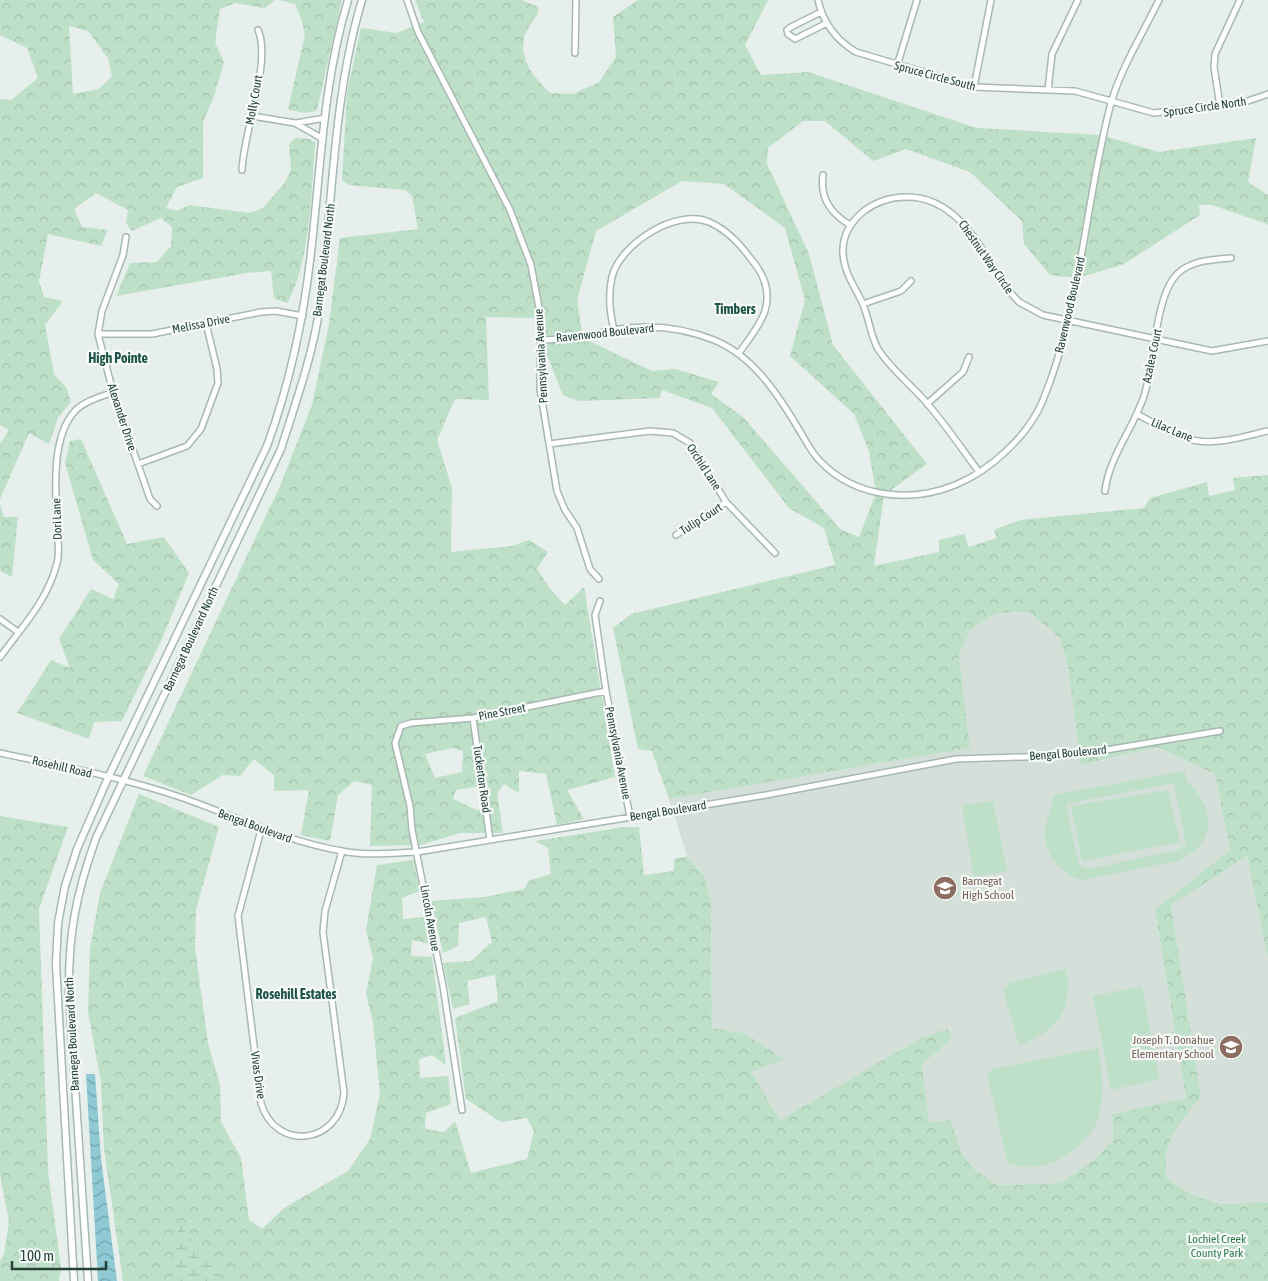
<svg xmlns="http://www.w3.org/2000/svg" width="1268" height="1281" font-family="'Asap Condensed',sans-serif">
  <defs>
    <pattern id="forest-crowns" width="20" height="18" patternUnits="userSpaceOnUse" patternTransform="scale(1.25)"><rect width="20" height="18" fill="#bfe0c8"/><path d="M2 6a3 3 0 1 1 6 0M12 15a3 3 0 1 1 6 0" fill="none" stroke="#a4c1ad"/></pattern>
    <pattern id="wetland-marsh" width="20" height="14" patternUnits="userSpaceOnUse" patternTransform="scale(1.25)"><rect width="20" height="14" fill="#bfe0c8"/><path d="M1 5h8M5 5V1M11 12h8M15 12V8" fill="none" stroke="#a4c1ad"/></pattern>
    <pattern id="water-waves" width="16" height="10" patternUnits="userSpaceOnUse" patternTransform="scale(1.25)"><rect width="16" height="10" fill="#8ec9d4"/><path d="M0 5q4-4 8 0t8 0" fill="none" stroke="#74a5ad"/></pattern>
  </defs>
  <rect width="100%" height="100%" fill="#e6efeb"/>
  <path fill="#d4dfda" d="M 1030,612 L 1059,637 L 1068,667 L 1082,765 L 1157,747 L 1215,774 L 1230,850 L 1155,911 L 1186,1098 L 1112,1114 L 1113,1140 L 1092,1162 L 1060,1183 L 996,1185 L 975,1170 L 962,1154 L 951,1120 L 929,1122 L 922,1065 L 952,1038 L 919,1039 L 780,1120 L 751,1072 L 783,1059 L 744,1033 L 712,1028 L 711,900 L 704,876 L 687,856 L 669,799 L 970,748 L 959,655 L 970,630 L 997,613 Z
    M 1247,855 L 1268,959 L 1268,1202 L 1221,1204 L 1191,1194 L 1167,1178 L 1164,1165 L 1170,1138 L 1176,1125 L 1201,1097 L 1171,905 Z"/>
  <path fill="url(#forest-crowns)" fill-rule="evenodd" d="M 0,0 L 275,0 L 265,8 L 235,3 L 220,9 L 215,42 L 224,62 L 214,96 L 203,122 L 203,178 L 177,187 L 166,208 L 177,211 L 189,205 L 250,213 L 263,208 L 286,181 L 291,169 L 289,144 L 295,138 L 309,139 L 315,142 C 312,188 310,265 287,303 L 274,298 L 271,271 L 247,273 L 116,296 L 130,263 L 157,262 L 171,246 L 172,227 L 161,218 L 132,231 L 126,223 L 128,210 L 96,193 L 74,209 L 82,227 L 108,230 L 101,246 L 48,234 L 39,282 L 44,297 L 63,301 L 45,325 L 54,374 L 66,387 L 71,402 L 58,418 L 49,444 L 29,433 L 0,499 L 0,444 L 9,430 L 0,425 L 0,99 L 11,100 L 38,78 L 27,48 L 0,35 ZM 69,26 L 88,31 L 108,58 L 112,76 L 99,89 L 73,94 Z
    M 279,0 L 342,0 L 317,110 C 306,114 298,113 288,109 L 305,35 L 302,21 L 295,4 Z
    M 415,0 L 521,0 L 539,7 C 538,18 528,25 525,35 C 518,60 534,77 550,93 L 573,94 L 599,82 L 616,57 L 613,17 L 638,0 L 768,0 L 745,45 L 761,75 L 808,72 L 977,128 L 1101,135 L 1159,152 L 1256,138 L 1248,182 L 1268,195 L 1268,226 L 1267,224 L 1212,205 L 1199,205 L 1200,215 L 1124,264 L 1078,278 L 1050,275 L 1024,244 L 1022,221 L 970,172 L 906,149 L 873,161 L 825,121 L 803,121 L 768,148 L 767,164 L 809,254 L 833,345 L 927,464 L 884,495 L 874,566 L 939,552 L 939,540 L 964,534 L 969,547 L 997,538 L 994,530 L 1020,520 L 1144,508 L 1150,498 L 1207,482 L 1209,496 L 1235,490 L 1233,478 L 1268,475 L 1268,959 L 1247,856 L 1171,905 L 1201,1097 C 1180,1121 1160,1144 1167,1178 L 1191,1194 L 1221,1204 L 1268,1202 L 1268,1281 L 123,1281 L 104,1149 L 101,1082 L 88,1012 L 90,949 L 100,893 L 139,794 L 219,827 L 196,910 L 195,947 L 208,1043 L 220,1085 L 221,1122 L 241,1158 L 249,1220 L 262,1229 L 284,1208 L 348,1171 L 370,1139 L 380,1094 L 373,1023 L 366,993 L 373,959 L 366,930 L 377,865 L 413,860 L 420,891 L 402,898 L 403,919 L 426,917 L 431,944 L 412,940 L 411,956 L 432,957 L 446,1065 L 432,1055 L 419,1059 L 420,1078 L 448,1076 L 451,1104 L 426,1113 L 425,1129 L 444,1132 L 455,1121 L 471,1173 L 527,1159 L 534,1131 L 527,1118 L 501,1122 L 466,1099 L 455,1018 L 498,1001 L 495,975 L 467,981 L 470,1004 L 453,1009 L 443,963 L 471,961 L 492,942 L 486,917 L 459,923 L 458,946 L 443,953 L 431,901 L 485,897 L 524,889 L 530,880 L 551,874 L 548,848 L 535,841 L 624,827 L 639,827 L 644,875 L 674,871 L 674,859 L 687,856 L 704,876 L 711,900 L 712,1028 L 744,1033 L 784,1059 L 751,1072 L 780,1120 L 919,1039 L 947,1029 L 952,1038 L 922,1065 L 929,1122 L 951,1120 L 962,1154 L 975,1170 L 997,1185 L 1060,1183 L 1092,1162 L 1113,1140 L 1112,1114 L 1186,1098 L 1155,910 L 1230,850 L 1215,774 L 1157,747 L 1081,765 L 1068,667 L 1059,637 L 1029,612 L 997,613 L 970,630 L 959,655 L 970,748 L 669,799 L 652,751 L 638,749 L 613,628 L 631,614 L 835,565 L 824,528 L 789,508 L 712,408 L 662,390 L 660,398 L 579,401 L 563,395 L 541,340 L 540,318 L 486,317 L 489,400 L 455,399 L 437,440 L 452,488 L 451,552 L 512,546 L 529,540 L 548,552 L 537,569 L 551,590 L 565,605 L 584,587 L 615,777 L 567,790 L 584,819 L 557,825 L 546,774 L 519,771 L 519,793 L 504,784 L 497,793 L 503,833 L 460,833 L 421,845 L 370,846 L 372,785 L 354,781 L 338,795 L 330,841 L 301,835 L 309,790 L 274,791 L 274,775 L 254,759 L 240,776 L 223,775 L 191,795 L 143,776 L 280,486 L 312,405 L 329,324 L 340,238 L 418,229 L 412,196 L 405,190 L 349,185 L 342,180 L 347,92 L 361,28 L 397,33 L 424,22 ZM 682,181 L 724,184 L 785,228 L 805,300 L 790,356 L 854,414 L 869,451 L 876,493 L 859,537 L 840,529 L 743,417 L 711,394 L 719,382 L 675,369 L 652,371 L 583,338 L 577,300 L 596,231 ZM 453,748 L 463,751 L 462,772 L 435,778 L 425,754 ZM 487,785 L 486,810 L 477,810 L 453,799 L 456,790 Z
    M 81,439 L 127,544 L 164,537 L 189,573 L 162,639 L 122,721 L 94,722 L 89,739 L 17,713 L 51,660 L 70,668 L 59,639 L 91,589 L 113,599 L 119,584 L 93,560 L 65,463 L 70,441 Z
    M 0,504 L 4,517 L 18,517 L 12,577 L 0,571 Z
    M 0,816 L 68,827 L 39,909 L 48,1171 L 61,1268 L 59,1281 L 0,1281 L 0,1261 L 4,1254 L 9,1221 L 0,1175 Z"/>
  <path fill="url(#wetland-marsh)" d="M 180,1225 L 224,1281 L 171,1281 L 169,1270 Z"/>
  <path fill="#bfe0c8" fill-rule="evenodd" d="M 1185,771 L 1186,781 C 1214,804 1219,840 1182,859 C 1175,863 1164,863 1156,865 C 1131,870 1107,875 1083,880 C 1061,875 1041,852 1045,828 C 1048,815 1054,808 1053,795 ZM 1174,783 L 1186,846 L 1174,851 L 1089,869 L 1079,865 L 1066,804 Z
    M 1168,790 L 1180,842 L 1082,861 L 1071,806 Z
    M 993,801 L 1007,871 L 974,877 L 962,805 Z
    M 1066,969 C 1074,1010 1057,1031 1019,1045 L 1003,990 L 1010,983 Z
    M 1142,986 L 1159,1079 L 1111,1090 L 1093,996 Z
    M 1098,1048 C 1103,1066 1105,1106 1096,1124 C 1084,1147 1057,1166 1031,1167 C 1024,1168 1015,1165 1008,1164 L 987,1075 L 992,1069 Z"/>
  <path fill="url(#water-waves)" d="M 86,1074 L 95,1074 L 101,1159 L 117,1281 L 98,1281 Z"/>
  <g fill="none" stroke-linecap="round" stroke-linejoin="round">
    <g stroke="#a8b8b2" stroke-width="8">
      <path id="minor" d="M 407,0 L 418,32 L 510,210 L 531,265 L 541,318 L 540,389 L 557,491 L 565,510 L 577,528 L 590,569 L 599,579
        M 818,0 C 823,22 836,40 856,52 L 974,87 L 1075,91 L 1154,113 L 1245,102 L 1268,94
        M 821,12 L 791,27 L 787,30 L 788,34 L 795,39 L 827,23
        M 575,53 L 576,0
        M 897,66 L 917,0
        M 974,87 L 991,0
        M 1048,90 L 1052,54 L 1078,0
        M 1220,106 L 1214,67 L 1215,54 L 1240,0
        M 252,116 L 295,123 L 323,139
        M 296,123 L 325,118
        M 242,170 C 243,134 272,61 258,30
        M 823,175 C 820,198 830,213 850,225
        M 126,237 L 123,255 L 102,311 L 98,334 L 113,392 L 150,499 L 157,506
        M 863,304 L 901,291 L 911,281
        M 614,330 C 610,314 608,294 612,277 C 620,244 676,208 709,222 C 726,229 740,244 751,259 C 764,274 771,291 765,311 C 760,326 748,340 739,353
        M 98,334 L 152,334 L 261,312 L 276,311 L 303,316
        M 541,340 C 552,339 565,340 577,338 C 589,337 600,333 612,330 C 646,324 682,327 714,340 C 753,356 777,393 798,428 C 805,439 811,453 821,462 C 856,498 911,503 955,485 C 990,471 1029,435 1043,400 C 1082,305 1085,201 1111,103 C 1121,68 1143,33 1159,0
        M 927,404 L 963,372 L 969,357
        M 1137,414 C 1156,424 1177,438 1198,441 C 1221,444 1245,436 1268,431
        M 549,444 L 650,431 L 673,433 L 690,443 L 726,502 L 775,553
        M 138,464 L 187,446 L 201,429 L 218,383 L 217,369 L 206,323
        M 979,472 C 962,449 945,424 926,402 C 912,386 889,367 878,349 C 870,335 869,317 862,302 C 856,289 846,276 844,261 C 840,241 848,224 864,211 C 876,202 891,197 906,197 C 959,196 983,253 1009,291 L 1019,302 L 1043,315 L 1212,351 L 1268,341
        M 1105,491 C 1109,457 1133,429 1144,396 C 1154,365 1155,304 1173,279 C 1186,260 1211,260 1231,258
        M 676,535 L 726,502
        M 600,601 L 595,615 L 606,691 L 630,817
        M 0,619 L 18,632
        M 0,657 C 22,627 48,600 57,563 C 60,553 58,540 57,529 C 56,494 50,438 75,411 C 84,401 101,397 113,392
        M 473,718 L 490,840
        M 0,753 C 60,766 122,777 180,797 C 235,816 284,841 342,851 C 366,856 392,853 417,852 L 766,795 L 956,759 L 1053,756 L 1094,752 L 1220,731
        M 261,830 L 238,916 L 261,1103 C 275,1152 340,1145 344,1093 L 323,932 L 325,911 L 342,851
        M 462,1110 L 443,986 L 412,830 L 410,806 L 395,743 L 401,726 L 411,723 L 473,718 L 606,691"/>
    </g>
    <g stroke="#a8b8b2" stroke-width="9">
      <path id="tertiary" d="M 74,1281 L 56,964 L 58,923 L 65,886 L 77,849 L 108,778 L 267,446 C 291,380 305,313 312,243 C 321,162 324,79 348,0
        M 88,1281 L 69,995 C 68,935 76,894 96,838 L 281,449 C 295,404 312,358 319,311 C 333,208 332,100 362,0"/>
    </g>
    <use href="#minor" stroke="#fff" stroke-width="5"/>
    <use href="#tertiary" stroke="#fff" stroke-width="6"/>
  </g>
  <defs>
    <g id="school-disc" transform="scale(1.25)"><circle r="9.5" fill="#8d6e63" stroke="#f7fbf9"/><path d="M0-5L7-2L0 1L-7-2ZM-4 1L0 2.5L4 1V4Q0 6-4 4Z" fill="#fff"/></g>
  </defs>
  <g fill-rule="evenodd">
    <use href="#school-disc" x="945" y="888"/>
    <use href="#school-disc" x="1231" y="1047"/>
  </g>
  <g text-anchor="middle" stroke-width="4.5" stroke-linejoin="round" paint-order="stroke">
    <g font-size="12" fill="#24423a" stroke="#f7fbf9">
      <text transform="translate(935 76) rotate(15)" y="4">Spruce Circle South</text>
      <text transform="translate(254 100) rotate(-80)" y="4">Molly Court</text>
      <text transform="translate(1205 107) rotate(-8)" y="4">Spruce Circle North</text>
      <text transform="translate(986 257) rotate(55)" y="4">Chestnut Way Circle</text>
      <text transform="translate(324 260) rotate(-83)" y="4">Barnegat Boulevard North</text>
      <text transform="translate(1070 305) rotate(-77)" y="4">Ravenwood Boulevard</text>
      <text transform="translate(201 324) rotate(-11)" y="4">Melissa Drive</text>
      <text transform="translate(605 333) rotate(-6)" y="4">Ravenwood Boulevard</text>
      <text transform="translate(541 356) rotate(-93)" y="4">Pennsylvania Avenue</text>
      <text transform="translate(1152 356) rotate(-78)" y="4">Azalea Court</text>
      <text transform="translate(122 417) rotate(72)" y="4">Alexander Drive</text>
      <text transform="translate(1172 430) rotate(23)" y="4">Lilac Lane</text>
      <text transform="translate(704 467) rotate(57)" y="4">Orchid Lane</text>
      <text transform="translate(57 519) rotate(-92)" y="4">Dori Lane</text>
      <text transform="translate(701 519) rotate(-33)" y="4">Tulip Court</text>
      <text transform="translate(191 639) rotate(-65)" y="4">Barnegat Boulevard North</text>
      <text transform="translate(502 712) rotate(-11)" y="4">Pine Street</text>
      <text transform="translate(618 753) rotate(79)" y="4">Pennsylvania Avenue</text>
      <text transform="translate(1068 753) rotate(-5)" y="4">Bengal Boulevard</text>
      <text transform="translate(62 767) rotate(13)" y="4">Rosehill Road</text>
      <text transform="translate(482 779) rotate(82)" y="4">Tuckerton Road</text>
      <text transform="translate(668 811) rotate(-9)" y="4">Bengal Boulevard</text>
      <text transform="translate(255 826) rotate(20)" y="4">Bengal Boulevard</text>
      <text transform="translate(430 918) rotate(80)" y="4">Lincoln Avenue</text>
      <text transform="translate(72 1034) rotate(-93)" y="4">Barnegat Boulevard North</text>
      <text transform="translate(258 1075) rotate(82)" y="4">Vivas Drive</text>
    </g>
    <g font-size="12" fill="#785e54" stroke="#f7fbf9" text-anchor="start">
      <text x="962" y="885">Barnegat<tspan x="962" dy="14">High School</tspan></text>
      <text x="1214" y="1044" text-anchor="end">Joseph T. Donahue<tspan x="1214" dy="14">Elementary School</tspan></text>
    </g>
    <g font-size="12" fill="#2d7a4b" stroke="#f7fbf9">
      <text x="1217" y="1243">Lochiel Creek<tspan x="1217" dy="14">County Park</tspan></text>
    </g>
    <g font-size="14" font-weight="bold" fill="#1f5548" stroke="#f7fbf9">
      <text x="735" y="314">Timbers</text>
      <text x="118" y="363">High Pointe</text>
      <text x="296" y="999">Rosehill Estates</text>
    </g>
  </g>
  <path d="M12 1261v8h94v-8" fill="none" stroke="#24423a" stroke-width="2.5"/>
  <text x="20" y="1261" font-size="15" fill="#24423a" stroke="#f7fbf9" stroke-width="4" paint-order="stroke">100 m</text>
</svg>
